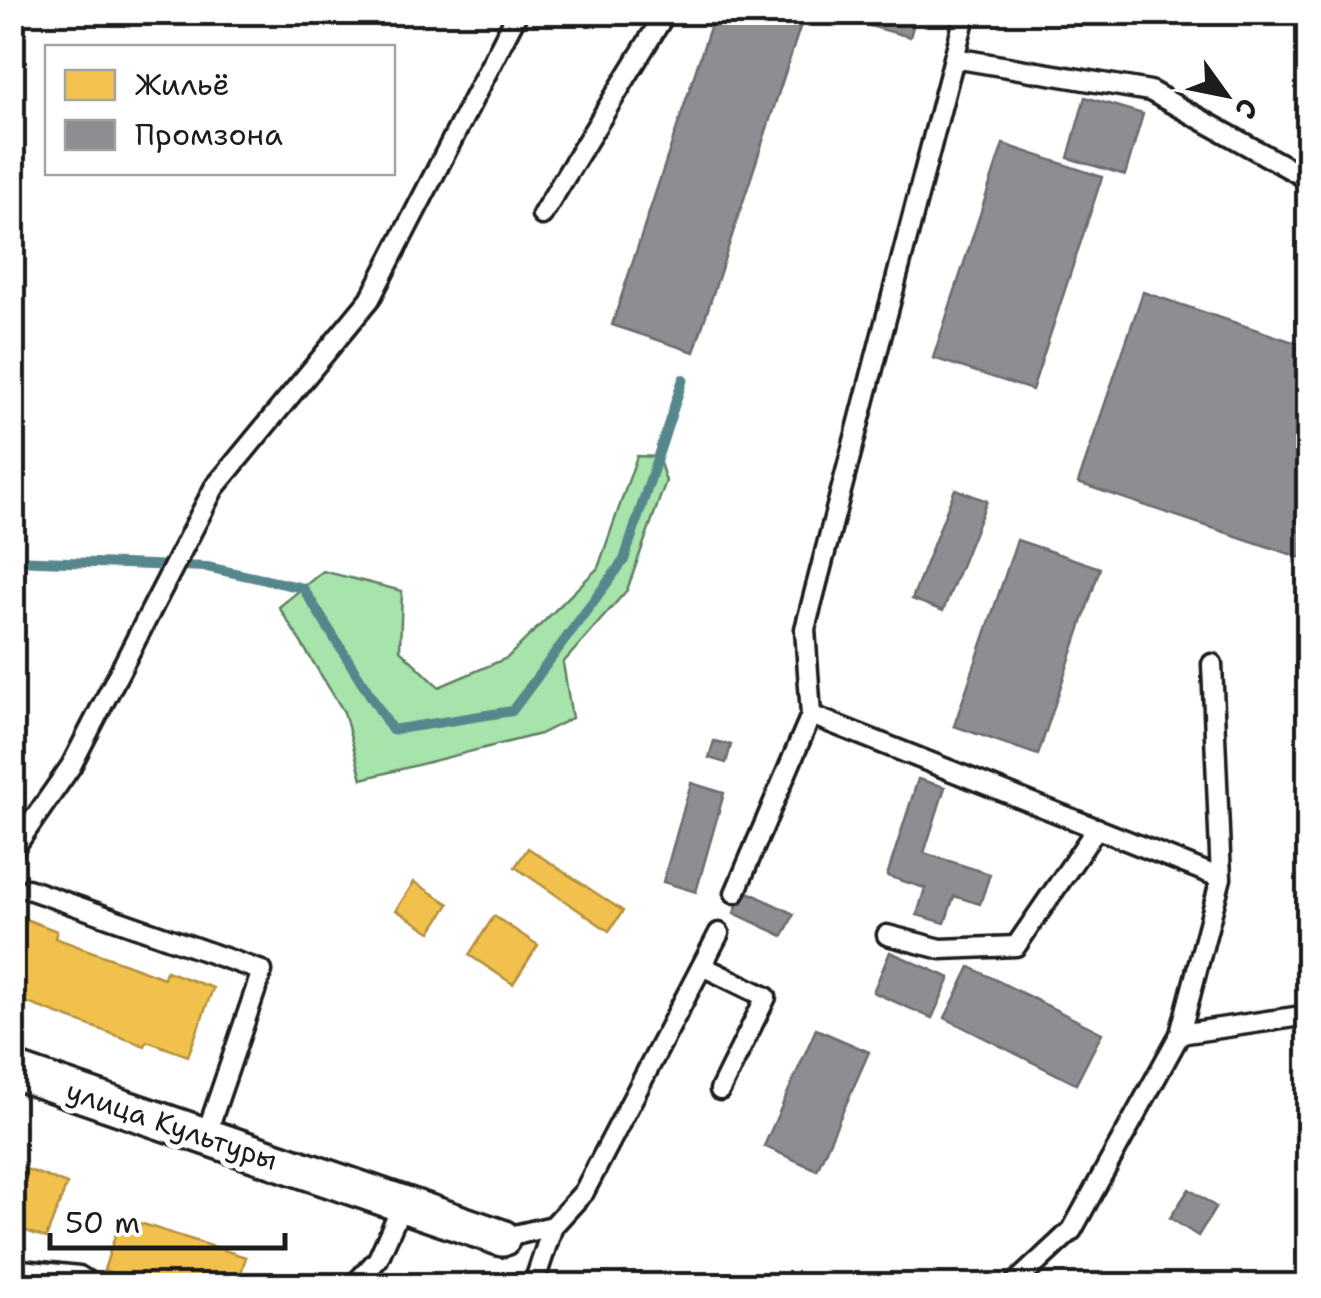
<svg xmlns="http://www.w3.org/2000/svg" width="1321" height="1298" font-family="'Shantell Sans',sans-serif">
  <rect width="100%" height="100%" fill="#fff"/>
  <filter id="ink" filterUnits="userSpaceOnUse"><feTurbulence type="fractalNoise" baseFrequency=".01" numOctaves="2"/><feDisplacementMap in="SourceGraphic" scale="20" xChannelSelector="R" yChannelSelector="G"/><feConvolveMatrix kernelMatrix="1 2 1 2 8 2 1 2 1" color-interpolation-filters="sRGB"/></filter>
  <g filter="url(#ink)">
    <path fill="#a6e4ab" stroke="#618064" stroke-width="2.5" d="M 637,456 L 658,457 L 666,481 L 627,590 L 563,663 L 572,718 L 540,734 L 362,779 L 344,712 L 279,607 L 323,571 L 402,591 L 400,650 L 439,687 L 507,658 L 598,568 Z"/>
    <path fill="#f2c14e" stroke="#b2903f" stroke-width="2.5" d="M 528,848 L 623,911 L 609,931 L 515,867 Z
      M 414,882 L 449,904 L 431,932 L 396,910 Z
      M 12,914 L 57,931 L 55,938 L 164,978 L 166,971 L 213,988 L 188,1056 L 147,1041 L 145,1046 L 25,1002 L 27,997 L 12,992 Z
      M 494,916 L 538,945 L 513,984 L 469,955 Z
      M 12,1164 L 67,1184 L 46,1238 L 12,1226 Z
      M 121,1217 L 246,1257 L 237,1286 L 151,1286 L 104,1270 Z"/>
    <path fill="#8d8d92" stroke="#6b6b6f" stroke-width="2.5" d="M 715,12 L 805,12 L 694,352 L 612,325 Z
      M 858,12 L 917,12 L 910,37 L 855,22 Z
      M 1085,97 L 1143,114 L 1125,175 L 1068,158 Z
      M 1003,144 L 1102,177 L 1032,390 L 933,358 Z
      M 1143,292 L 1308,347 L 1308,560 L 1078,483 Z
      M 1308,301 L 1308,331 L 1299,328 Z
      M 955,489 L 987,501 L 943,611 L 912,599 Z
      M 1017,540 L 1100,568 L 1038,755 L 954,726 Z
      M 714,741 L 731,745 L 726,763 L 709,758 Z
      M 918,779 L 945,787 L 924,853 L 990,874 L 980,904 L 954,896 L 945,923 L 917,915 L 925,888 L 887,876 Z
      M 691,783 L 724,793 L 696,892 L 663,882 Z
      M 744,890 L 794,914 L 783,936 L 734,913 Z
      M 890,952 L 950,978 L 932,1018 L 873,992 Z
      M 970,967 L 1102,1033 L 1076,1084 L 945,1018 Z
      M 816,1029 L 869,1052 L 817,1170 L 764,1146 Z
      M 1189,1189 L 1216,1207 L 1198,1236 L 1170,1218 Z"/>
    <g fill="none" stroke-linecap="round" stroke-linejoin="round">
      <path stroke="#57878d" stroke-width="10" d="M 12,560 L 207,567 L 303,588 L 392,730 L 512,711 L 624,560 L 683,379"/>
      <g stroke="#1c1c1c" stroke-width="25">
        <path id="service" d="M 954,58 L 1150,91 L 1308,179
          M 542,215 L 666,12
          M 1212,664 L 1221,878
          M 811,715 L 1221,878 L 1180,1034 L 1072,1230 L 1012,1286
          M 12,851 L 71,766 L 214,488 L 370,299 L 518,12
          M 28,889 L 262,971 L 205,1138
          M 735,893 L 811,715 L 805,629 L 966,12
          M 887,935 L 941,949 L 1016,946 L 1097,828
          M 702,966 L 766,997 L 720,1090
          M 1180,1034 L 1308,1015
          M 502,1238 L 553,1226 L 584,1192 L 719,933
          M 12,1269 L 79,1276 L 95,1286
          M 353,1286 L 378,1259 L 403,1203
          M 533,1286 L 553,1226"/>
      </g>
      <g stroke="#1c1c1c" stroke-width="42">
        <path id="minor" d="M 12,1070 L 502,1238"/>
      </g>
      <use href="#service" stroke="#fff" stroke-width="18"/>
      <use href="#minor" stroke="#fff" stroke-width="35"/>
    </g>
  </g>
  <g text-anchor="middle" stroke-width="10" stroke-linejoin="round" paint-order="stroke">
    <g font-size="28" fill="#1c1c1c" stroke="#fff">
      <text transform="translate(172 1125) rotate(19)" y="10">улица Культуры</text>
    </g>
  </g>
  <rect width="1321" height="1298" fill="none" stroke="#fff" stroke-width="50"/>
  <rect x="25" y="25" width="1271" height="1248" fill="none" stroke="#1c1c1c" stroke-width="4" filter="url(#ink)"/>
  <rect x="45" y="45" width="350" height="130" fill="#ffffff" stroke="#a4a4a4" stroke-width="2.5"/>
  <rect x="65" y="70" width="50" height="30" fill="#f2c14e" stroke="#a4a4a4" stroke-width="2.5"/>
  <text x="135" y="95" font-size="30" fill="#1c1c1c">Жильё</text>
  <rect x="65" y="120" width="50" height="30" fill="#8d8d92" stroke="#a4a4a4" stroke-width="2.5"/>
  <text x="135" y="145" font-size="30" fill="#1c1c1c">Промзона</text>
  <g transform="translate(1226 95) rotate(123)" stroke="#ffffff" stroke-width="8" paint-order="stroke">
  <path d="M0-8L18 38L0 25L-18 38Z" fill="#1c1c1c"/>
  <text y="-15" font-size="28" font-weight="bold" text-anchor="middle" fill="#1c1c1c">С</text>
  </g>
  <path d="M50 1233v15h235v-15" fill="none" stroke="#1c1c1c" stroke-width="5"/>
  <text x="65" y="1233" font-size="30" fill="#1c1c1c" stroke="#ffffff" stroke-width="8" paint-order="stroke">50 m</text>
</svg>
